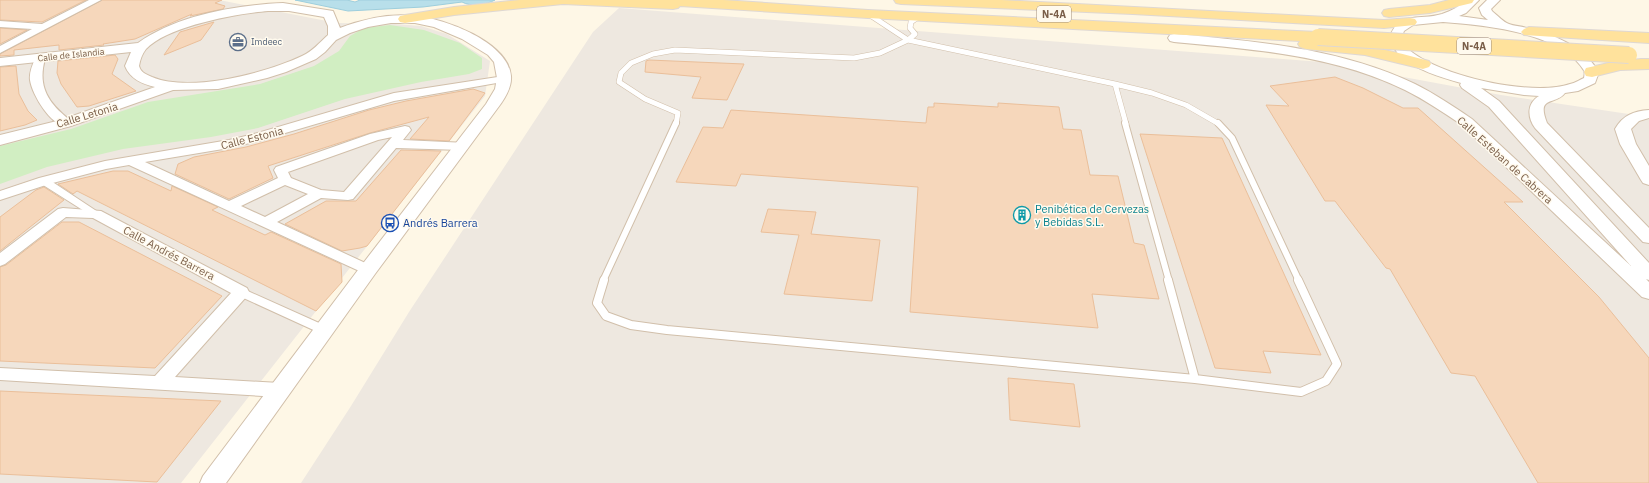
<svg xmlns="http://www.w3.org/2000/svg" width="1649" height="483" font-family="'IBM Plex Sans',sans-serif">
  <rect width="100%" height="100%" fill="#fef7e6"/>
  <path fill="#eee8e0" d="M 0,0 L 219,0 L 337,23 L 395,24 L 421,26 L 447,34 L 490,61 L 485,96 L 181,483 L 0,483 Z
    M 619,8 L 1322,62 L 1501,95 L 1649,117 L 1649,483 L 301,483 L 351,406 L 409,312 L 593,32 Z"/>
  <path fill="#d1eec2" d="M 390,25 L 424,30 L 460,43 L 482,58 L 482,69 L 469,74 L 421,82 L 345,99 L 258,128 L 211,137 L 123,149 L 47,167 L 0,184 L 0,146 L 71,129 L 148,102 L 260,84 L 314,66 L 339,51 L 350,36 L 364,28 Z"/>
  <path fill="#b8dfea" stroke="#9dcedd" d="M 295,0 L 347,0 L 355,2 L 360,0 L 495,0 C 486,5 471,7 462,2 L 423,7 L 348,11 Z"/>
  <path fill="#f6d7bb" stroke="#eabf9a" d="M 0,0 L 86,0 L 42,22 L 0,20 Z
    M 102,0 L 222,0 L 215,3 L 225,6 L 223,9 L 190,16 L 192,14 L 135,39 L 103,44 L 104,45 L 59,50 L 59,45 L 14,50 L 14,55 L 0,56 L 0,54 Z
    M 214,22 L 201,40 L 164,55 L 180,32 Z
    M 0,28 L 27,30 L 0,44 Z
    M 115,55 L 118,59 L 112,74 L 136,91 L 89,106 L 77,107 L 61,84 L 57,73 L 58,61 Z
    M 649,60 L 744,64 L 727,100 L 692,98 L 701,77 L 645,72 L 646,61 Z
    M 16,66 L 19,94 L 28,111 L 37,120 L 25,125 L 0,131 L 0,67 Z
    M 1335,77 L 1363,88 L 1403,108 L 1418,108 L 1523,202 L 1504,202 L 1599,297 L 1649,358 L 1649,483 L 1538,483 L 1475,376 L 1451,373 L 1390,269 L 1386,268 L 1335,201 L 1325,201 L 1266,105 L 1289,106 L 1270,86 Z
    M 473,89 L 485,93 L 449,141 L 410,139 L 429,117 L 370,133 L 268,166 L 273,178 L 229,199 L 175,174 L 178,164 L 194,157 L 246,147 L 294,134 L 369,110 L 406,101 Z
    M 934,103 L 998,107 L 998,103 L 1059,107 L 1063,129 L 1081,130 L 1090,175 L 1118,176 L 1134,243 L 1144,245 L 1159,299 L 1092,294 L 1098,328 L 910,312 L 918,187 L 741,174 L 736,186 L 676,182 L 703,127 L 723,128 L 731,110 L 926,123 L 928,107 L 934,107 Z
    M 1140,134 L 1222,138 L 1321,355 L 1263,351 L 1271,373 L 1215,368 Z
    M 401,150 L 441,151 L 367,246 L 360,248 L 342,251 L 285,224 L 326,201 L 356,201 Z
    M 113,171 L 128,171 L 171,191 L 172,186 L 218,207 L 212,210 L 265,235 L 271,232 L 341,264 L 342,282 L 316,311 L 77,191 L 73,194 L 58,184 Z
    M 44,187 L 64,200 L 0,251 L 0,217 L 36,190 Z
    M 768,209 L 816,212 L 811,234 L 880,240 L 872,301 L 784,294 L 799,235 L 761,232 Z
    M 62,222 L 79,222 L 222,296 L 155,368 L 0,361 L 0,267 L 6,265 Z
    M 1008,378 L 1074,384 L 1080,427 L 1010,420 Z
    M 0,391 L 221,401 L 157,482 L 0,474 Z"/>
  <g fill="none" stroke-linecap="round" stroke-linejoin="round">
    <g stroke="#d1bfaa" stroke-width="6">
      <path id="service-far2" d="M 908,40 L 1115,84
        M 908,40 L 915,34 L 910,28 L 911,22 L 918,17
        M 1115,84 L 1152,93 L 1186,105 L 1219,124
        M 1115,84 L 1126,124
        M 676,124 L 678,113 L 645,99 L 619,82 L 621,73 L 631,63 L 653,54 L 675,50 L 854,58 L 880,53 L 908,40 L 870,15"/>
    </g>
    <g stroke="#d1bfaa" stroke-width="8">
      <path id="service-far1" d="M 1125,123 L 1169,281
        M 1218,123 L 1232,138 L 1299,281
        M 603,281 L 676,123"/>
    </g>
    <g stroke="#d1bfaa" stroke-width="10">
      <path id="service" d="M 604,280 L 597,303 L 606,316 L 631,325 L 667,330 L 1195,379
        M 1168,280 L 1195,379 L 1301,392 L 1326,381 L 1337,364 L 1298,280"/>
    </g>
    <g stroke="#d1bfaa" stroke-width="2">
      <path id="pedestrian" d="M 44,178 L 48,179 L 101,214 L 96,217 L 92,216 L 40,183 L 39,181 Z
        M 241,288 L 328,327 L 330,330 L 328,333 L 324,334 L 320,333 L 237,295 L 235,292 L 237,289 Z"/>
    </g>
    <g stroke="#d1bfaa" stroke-width="2">
      <path id="minor" d="M 89,0 L 101,0 L 0,53 L 0,46 L 32,29 L 0,27 L 0,21 L 42,24 Z
        M 40,56 L 45,59 C 37,87 49,104 70,120 L 72,123 L 70,126 C 53,130 32,95 30,80 C 29,73 32,66 35,59 Z
        M 504,76 L 508,77 L 510,79 L 508,81 L 394,101 L 258,141 L 229,148 L 145,162 L 229,201 L 278,178 L 274,170 L 276,167 L 370,134 L 405,126 L 409,127 L 411,130 L 403,140 L 467,143 L 468,146 L 467,149 L 462,150 L 396,148 L 353,199 L 348,200 L 321,198 L 277,222 L 374,267 L 376,270 L 374,273 L 368,275 L 129,165 L 106,169 L 49,184 L 0,200 L 0,191 L 39,178 L 105,161 L 229,140 L 254,134 L 394,93 ZM 392,137 L 344,192 L 321,190 L 291,178 L 288,172 L 378,140 ZM 285,185 L 308,194 L 265,217 L 241,206 Z
        M 63,208 L 101,211 L 247,288 L 249,292 L 247,296 L 175,377 L 280,383 L 286,385 L 289,390 L 286,395 L 280,397 L 0,380 L 0,368 L 155,376 L 231,293 L 93,218 L 66,217 L 5,264 L 0,266 L 0,253 L 58,209 Z"/>
    </g>
    <g stroke="#d1bfaa" stroke-width="2">
      <path id="tertiary" d="M 1466,0 L 1479,0 L 1466,13 L 1459,16 L 1488,20 L 1482,15 L 1479,8 L 1487,0 L 1500,0 L 1491,9 L 1492,11 C 1497,15 1503,22 1509,24 C 1514,26 1521,26 1527,28 C 1556,36 1582,45 1599,72 L 1595,83 L 1578,91 L 1565,93 C 1555,106 1536,95 1547,123 L 1649,228 L 1649,243 L 1643,242 L 1535,128 C 1527,117 1527,103 1539,96 L 1524,95 L 1481,88 L 1499,101 L 1649,263 L 1649,280 L 1646,279 L 1649,282 L 1649,299 L 1642,297 L 1462,125 C 1443,112 1425,100 1405,90 C 1334,55 1252,49 1174,42 L 1170,41 L 1168,38 L 1170,35 L 1174,34 C 1255,41 1341,48 1415,84 C 1435,94 1453,106 1472,119 L 1631,266 L 1489,107 L 1462,88 L 1460,85 L 1461,83 C 1440,77 1416,70 1399,55 C 1395,50 1392,44 1389,39 C 1398,10 1419,21 1442,14 C 1451,11 1459,7 1466,0 ZM 1443,22 C 1484,25 1562,32 1585,72 L 1584,78 C 1579,80 1575,83 1570,84 C 1531,97 1438,76 1408,49 C 1405,46 1404,42 1401,39 L 1404,31 L 1413,25 Z
        M 283,3 L 333,11 L 340,28 C 363,19 390,13 415,16 C 444,18 508,42 511,76 C 512,88 504,100 497,109 L 375,274 L 226,483 L 200,483 L 203,476 L 361,266 L 486,104 L 495,89 L 497,78 L 494,62 L 488,55 L 462,39 L 434,27 L 415,23 L 391,23 L 368,27 L 350,33 L 336,40 L 325,52 L 316,59 L 286,72 L 267,78 L 218,89 L 173,90 L 71,126 L 0,145 L 0,135 L 61,120 L 155,87 C 142,84 130,79 125,66 L 131,52 L 0,66 L 0,58 L 138,43 C 177,15 236,5 283,3 ZM 268,11 L 289,11 L 324,17 L 328,26 L 328,35 C 319,43 313,51 302,56 C 266,73 190,93 152,77 C 146,74 141,73 139,66 C 140,60 142,54 146,49 C 168,26 236,14 268,11 Z
        M 1649,110 L 1649,118 L 1639,121 L 1631,129 L 1636,144 L 1649,166 L 1649,185 L 1643,183 L 1641,180 L 1620,144 L 1615,129 C 1623,115 1634,111 1649,110 Z"/>
    </g>
    <g stroke="#dfd8d3" stroke-width="2">
      <path id="primary" d="M 520,0 L 723,0 L 868,10 L 1318,32 L 1323,34 L 1326,37 L 1323,40 C 1359,44 1394,51 1429,61 L 1431,64 L 1429,67 L 1423,69 L 1365,55 L 1306,49 L 1300,47 L 1298,44 L 1300,41 L 868,18 L 680,6 L 678,8 L 673,9 L 563,4 L 454,15 L 405,23 L 400,22 L 398,19 L 400,16 L 405,15 L 454,7 Z
        M 894,0 L 1001,0 L 1384,20 L 1410,18 L 1415,19 L 1417,22 L 1415,25 L 1384,28 L 1133,14 L 901,4 L 896,3 Z
        M 1449,0 L 1474,0 L 1472,3 L 1430,13 L 1389,17 L 1384,16 L 1382,13 L 1384,10 L 1389,9 L 1430,5 Z
        M 1529,27 L 1649,33 L 1649,43 L 1524,35 L 1521,32 L 1524,29 Z
        M 1641,59 L 1649,59 L 1649,69 L 1620,70 L 1592,77 L 1586,76 L 1584,72 L 1586,68 L 1613,62 Z"/>
    </g>
    <use href="#service-far2" stroke="#fff" stroke-width="5"/>
    <use href="#service-far1" stroke="#fff" stroke-width="6"/>
    <use href="#service" stroke="#fff" stroke-width="8"/>
    <use href="#pedestrian" fill="#fff" fill-rule="evenodd"/>
    <use href="#minor" fill="#fff" fill-rule="evenodd"/>
    <use href="#tertiary" fill="#fff" fill-rule="evenodd"/>
    <use href="#primary" fill="#ffe29c" fill-rule="evenodd"/>
    <g stroke="#dfd8d3" stroke-width="18" stroke-linecap="butt">
      <path id="primary-bridge" d="M 1318,37 L 1629,55"/>
    </g>
    <use href="#primary-bridge" stroke="#ffe29c" stroke-width="16"/>
  </g>
  <defs>
    <g id="office-ring" transform="scale(0.9)"><circle r="9.5" fill="#fffaee" stroke="#5c6f8a" stroke-width="1.5"/><path d="M-6-3h4V-5.5h4V-3h4V5H-6ZM-1-4.5V-3h2v-1.5ZM-6 0V1H6V0Z" fill="#5c6f8a"/></g>
    <g id="building-ring" transform="scale(0.9)"><circle r="9.5" fill="#fffaee" stroke="#0f9aa8" stroke-width="1.5"/><path d="M-4-6H4V6H1V3H-1V6H-4ZM-2.5-4.3h1.7v1.8h-1.7ZM.8-4.3h1.7v1.8H.8ZM-2.5-1h1.7V.8h-1.7ZM.8-1h1.7V.8H.8Z" fill="#0f9aa8"/></g>
    <g id="bus-ring" transform="scale(0.9)"><circle r="9.5" fill="#fffaee" stroke="#1a4fb4" stroke-width="1.5"/><path d="M-5-6H5V4H4V6H2V4H-2V6H-4V4H-5ZM-3.5-4V0h7V-4ZM-3.5 1.2v1.5H-2V1.2ZM2 1.2v1.5H3.5V1.2Z" fill="#1a4fb4"/></g>
  </defs>
  <g fill-rule="evenodd">
    <use href="#office-ring" x="238" y="42"/>
    <use href="#building-ring" x="1022" y="215"/>
    <use href="#bus-ring" x="390" y="223"/>
  </g>
  <g text-anchor="middle" stroke-width="3" stroke-linejoin="round" paint-order="stroke">
    <g font-size="9" fill="#4e5e75" stroke="#fffaee" text-anchor="start">
      <text x="251" y="45">Imdeec</text>
    </g>
    <g font-size="9" fill="#7a5e48" stroke="#fffaee">
      <text transform="translate(71 55) rotate(-6)" y="3">Calle de Islandia</text>
    </g>
    <g fill="#fffaee" stroke="#a28d7a" stroke-width="1">
      <rect x="1037" y="6" width="34" height="16" rx="3"/>
      <rect x="1457" y="38" width="34" height="16" rx="3"/>
    </g>
    <g font-size="10" font-weight="bold" fill="#7a5e48">
      <text x="1054" y="18">N-4A</text>
      <text x="1474" y="50">N-4A</text>
    </g>
    <g font-size="11" fill="#7a5e48" stroke="#fffaee">
      <text transform="translate(87 115) rotate(-17)" y="4">Calle Letonia</text>
      <text transform="translate(252 138) rotate(-14)" y="4">Calle Estonia</text>
      <text transform="translate(1505 160) rotate(42)" y="4">Calle Esteban de Cabrera</text>
      <text transform="translate(169 253) rotate(28)" y="4">Calle Andrés Barrera</text>
    </g>
    <g font-size="11" fill="#0d838f" stroke="#fffaee" text-anchor="start">
      <text x="1035" y="213">Penibética de Cervezas<tspan x="1035" dy="13">y Bebidas S.L.</tspan></text>
    </g>
    <g font-size="11" fill="#164399" stroke="#fffaee" text-anchor="start">
      <text x="403" y="227">Andrés Barrera</text>
    </g>
  </g>
</svg>
